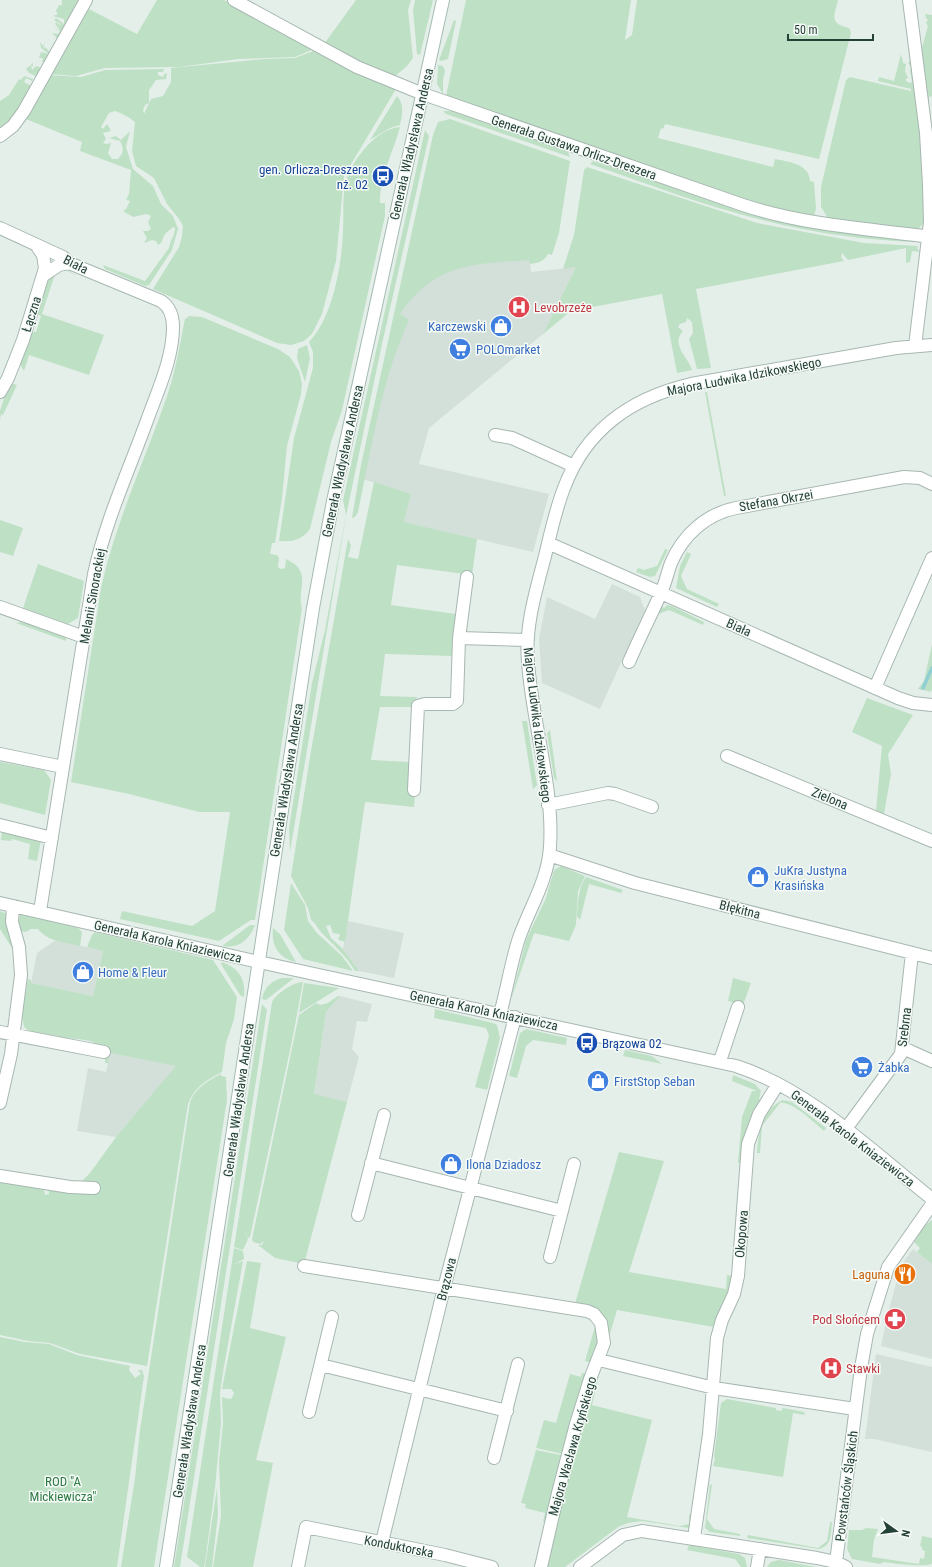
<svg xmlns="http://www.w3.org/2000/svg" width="932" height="1567" font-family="'Roboto Condensed',sans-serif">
  <rect width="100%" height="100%" fill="#e5efea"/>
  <path fill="#d3dfd9" d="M 417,227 L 530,260 L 531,272 L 576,267 L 543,334 L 429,428 L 419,464 L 549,494 L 533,552 L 404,522 L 411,494 L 362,479 Z
    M 612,584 L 640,597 L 645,610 L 600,709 L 542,683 L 539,639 L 547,597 L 595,619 Z
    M 348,921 L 404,933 L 394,978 L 359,971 L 343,949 Z
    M 56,940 L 103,951 L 93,996 L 31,983 L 37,953 Z
    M 340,996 L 372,1004 L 367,1022 L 357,1021 L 352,1049 L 359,1057 L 347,1102 L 314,1095 L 326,1012 Z
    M 110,1053 L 177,1066 L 116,1137 L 77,1131 L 88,1068 L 106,1072 Z
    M 913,1249 L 932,1264 L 932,1359 L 881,1346 L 888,1313 L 901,1265 Z
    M 876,1354 L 932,1367 L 932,1452 L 874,1439 L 865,1439 Z"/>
  <path fill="#bee0c5" d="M 62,0 L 83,0 L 24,105 L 0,132 L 0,101 L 9,95 L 19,79 L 21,80 L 24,76 L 33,79 L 32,81 L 26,78 L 24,82 L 32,86 L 38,77 L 29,73 L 26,69 L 33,63 L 33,66 L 31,66 L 32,70 L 36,66 L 42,68 L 44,63 L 42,61 L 43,58 L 39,58 L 41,52 L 49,54 L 41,48 L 40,42 L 43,46 L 46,41 L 43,48 L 45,47 L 50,52 L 52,50 L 51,47 L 55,46 L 52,42 L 55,44 L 58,39 L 52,33 L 58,34 L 60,31 L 53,27 L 60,30 L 55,24 L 56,22 L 60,25 L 61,24 L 54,20 L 56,18 L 64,24 L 64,19 L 53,16 L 58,14 L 56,11 L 59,5 L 62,5 Z
    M 157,0 L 224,0 L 314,49 L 295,57 L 239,59 L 179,67 L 105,68 L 76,76 L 50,74 L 89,9 L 137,34 Z
    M 356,0 L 411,0 L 408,10 L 413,58 L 407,66 L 393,78 L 361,64 L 324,44 Z
    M 415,0 L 433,0 L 420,55 L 417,54 L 413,10 Z
    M 466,0 L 631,0 L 625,40 L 632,35 L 637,0 L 838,0 C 834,17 829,23 849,28 L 851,33 L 819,159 L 665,124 L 663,129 L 661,128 L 658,138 L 773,167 L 775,159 C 788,162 809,163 810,181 L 814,182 L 816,209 L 814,216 L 787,211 L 736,198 L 446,96 Z
    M 925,14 L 932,15 L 932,96 L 929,97 L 928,104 L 921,51 L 928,26 L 926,23 L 928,20 L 926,18 Z
    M 454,20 L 456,21 L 448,59 L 441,61 L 439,60 Z
    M 316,50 L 396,89 L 344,176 L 336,261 L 322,314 L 312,334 L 304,341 L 291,345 L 277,343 L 153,289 L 179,247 L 182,236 L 183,226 L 179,219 L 167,204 L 154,178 L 136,166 L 132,151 L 135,122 C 129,117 123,114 115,111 L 109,113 L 101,127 L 103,129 L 107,124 L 111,131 L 103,133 L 106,139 L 103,143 L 106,144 L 111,143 L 108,153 L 112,159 L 118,159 C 124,153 124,148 120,141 L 109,138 L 116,136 L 121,140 L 130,131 L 126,147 L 133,169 L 153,186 L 161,204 L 173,216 L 178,229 L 172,250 L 149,285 L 145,286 L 105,269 L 103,265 L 145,281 L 169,248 C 170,240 175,236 175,228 L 173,227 L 165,234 L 161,243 L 158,245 L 156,241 L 152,240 L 144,243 L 147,238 L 143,231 L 148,231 L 151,229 L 148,222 L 151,216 L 146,214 L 133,217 L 123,211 L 126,209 L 130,201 L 126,200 L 129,194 L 131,170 L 80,151 L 82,142 L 26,119 L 49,75 L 81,77 L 105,70 L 164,69 L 163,72 L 158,72 L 158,75 L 163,77 L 165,73 L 167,74 L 166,79 L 156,80 L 149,90 L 149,103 L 145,105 L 143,110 L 144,114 L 151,99 L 163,96 L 171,82 L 171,68 L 265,59 L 295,58 Z
    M 901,54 L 903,63 L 906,64 L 905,71 L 908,78 L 905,80 L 909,83 L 912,82 L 910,70 L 911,67 L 908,63 L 911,60 L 909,55 L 911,55 L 923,141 L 924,223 L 917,230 L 828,218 L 821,207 L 821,187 L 846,80 L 850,77 L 911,91 L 911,89 L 878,81 L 879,77 L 894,81 Z
    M 438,65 L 443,66 L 445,71 L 443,80 L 443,94 L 437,84 Z
    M 397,96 C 405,105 402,115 400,125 L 390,128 L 370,140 Z
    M 443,111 L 454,111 L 568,151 L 570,157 L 446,114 Z
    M 450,119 L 570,161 L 559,233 L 552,255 L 548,254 C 544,261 539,263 530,264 L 529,260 C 473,264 435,263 400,314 L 409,320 C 381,381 372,447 358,512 L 355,517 L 352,518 L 361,465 L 433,135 L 438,122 Z
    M 400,127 C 393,153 380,175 380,203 L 385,203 L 385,216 L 342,410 L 331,442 L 310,529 C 302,540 292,542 279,541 L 294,438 L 313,368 L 313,352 L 309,342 C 333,317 342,264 343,230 C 344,214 342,196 346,181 C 352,160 377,128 400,127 Z
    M 425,130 L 429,136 L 382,344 L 346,516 L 290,852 L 289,828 L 312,683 L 325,630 L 346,515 L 343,500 Z
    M 593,161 L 697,195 L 914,239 L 914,242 C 865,240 814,233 766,221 C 707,207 648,184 590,164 Z
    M 587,167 L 757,223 L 864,243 L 918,246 L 917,248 L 920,252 L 912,251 L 910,262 L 906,263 L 906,248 L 848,260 L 842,253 L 841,257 L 844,261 L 696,289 L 711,368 L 697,369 L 689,339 L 693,333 L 692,322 L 687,318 L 686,322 L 680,324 L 678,327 L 683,331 C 670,345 689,358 692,370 L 677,373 L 662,294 L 571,311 L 543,334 L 576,267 L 563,269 L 574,235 L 584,170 Z
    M 66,269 L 76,275 L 65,270 L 55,274 L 42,314 L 104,335 L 89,375 L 29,355 L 24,371 L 19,363 L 30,332 L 36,332 L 41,316 L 36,314 L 44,284 L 54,272 Z
    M 189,316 L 202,317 L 278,349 L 290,357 L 299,371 L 302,384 L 301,394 L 287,446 L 282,498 L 275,543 L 272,543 L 270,554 L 277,555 L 279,558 L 278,567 L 281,569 L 285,568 L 286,559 C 314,572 296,589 302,608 L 255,920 L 251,920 L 219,941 L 120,919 L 122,911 L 192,926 L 215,911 L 230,812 L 199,812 L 129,794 L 71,782 L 101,588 C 116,520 146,458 168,393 C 176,369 180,343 185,319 Z
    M 307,345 L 310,358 L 305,382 L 297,358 L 298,349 Z
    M 10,383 L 17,385 L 3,415 L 1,414 L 0,421 L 0,411 L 8,385 Z
    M 705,392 L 707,392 L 726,496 L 724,496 Z
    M 374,482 L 411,494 L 404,522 L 477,539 L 472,575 L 397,565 L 391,605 L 456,614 L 453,656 L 385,654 L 380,696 L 417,697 L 416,701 L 412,702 L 412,707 L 380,707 L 371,760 L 410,762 L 415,794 L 414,807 L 365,802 L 345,942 L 339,940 L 338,938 L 340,936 L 339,934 L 333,933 L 330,925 L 326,926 L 331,938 L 343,949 L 359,971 L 355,971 C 346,955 333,945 321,932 C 317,928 316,923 311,920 L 308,908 L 291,876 L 311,751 L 348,539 L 351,545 L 348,557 L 358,559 Z
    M 0,520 L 23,528 L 13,556 L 0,552 Z
    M 665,549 L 668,550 L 655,576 L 650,577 L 636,572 L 638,568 L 644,570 L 657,566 Z
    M 687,552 L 691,554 L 681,576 L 687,589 L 719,604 L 717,607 L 676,588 L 680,566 Z
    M 38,564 L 84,581 L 78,618 L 68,624 L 23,608 Z
    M 659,605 L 664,608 L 667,605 L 672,606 L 704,622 L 703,625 L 669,610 L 656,615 Z
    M 21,622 L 62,634 L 66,637 L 66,641 L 16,623 Z
    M 932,644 L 932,689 L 931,692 L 918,689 L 924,681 Z
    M 867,698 L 913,715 L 888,754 L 891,774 L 884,814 L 876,811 L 882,746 L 852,732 Z
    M 522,721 L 527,721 L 537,785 L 533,789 Z
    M 550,730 L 557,781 L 554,778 L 547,733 Z
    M 0,762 L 44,770 L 51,780 L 45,815 L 0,803 Z
    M 2,831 L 41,840 L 37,861 L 28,859 L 30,844 L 12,839 L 11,841 L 1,840 Z
    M 561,866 L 585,876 L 578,891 L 576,925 L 569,941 L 534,933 L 511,1000 L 526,940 L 546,898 L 554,870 Z
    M 586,877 L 623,890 L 621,893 L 589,884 L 580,920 L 577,916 C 578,902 578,888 586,877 Z
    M 291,883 L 305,905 L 308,921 L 317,933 L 342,956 L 353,971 L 303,959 L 284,930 Z
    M 0,911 L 7,914 L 12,948 L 0,929 Z
    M 20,914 L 78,928 L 82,932 L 80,946 C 65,942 48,942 38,929 L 31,929 L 26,932 L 21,931 L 18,926 Z
    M 250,925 L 255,925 C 249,940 239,949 222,946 Z
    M 273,928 L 280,934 L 296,962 C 278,958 271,945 273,928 Z
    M 95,932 L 213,960 L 237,997 L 234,1019 L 226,1043 L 222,1072 C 205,1081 195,1087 188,1104 L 147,1366 L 80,1354 L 50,1343 L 28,1341 L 0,1335 L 0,1178 L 43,1184 L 45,1195 L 49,1194 L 48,1185 L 81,1182 L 90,1173 L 116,1137 L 176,1066 L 110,1053 L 108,1063 L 105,1063 C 106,1053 101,1047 93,1042 C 72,1035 42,1042 24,1027 L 22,1016 L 28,979 L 31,980 L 31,983 L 93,996 L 103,951 L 87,947 L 92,935 Z
    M 222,962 C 239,968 246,979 244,997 L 240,995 L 221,964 Z
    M 282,978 L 294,978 L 266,1000 L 262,999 C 264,988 271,981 282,978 Z
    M 733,978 L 751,983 L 743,1005 L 728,1001 Z
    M 303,982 L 292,1041 L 250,1237 L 248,1238 L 244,1230 L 248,1239 L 243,1250 L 234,1247 L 239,1216 L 242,1221 L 239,1215 L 272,1002 C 276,994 293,982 303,982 Z
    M 304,983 L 339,988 L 299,1013 Z
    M 338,996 L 340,996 L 326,1012 L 314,1094 L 347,1102 L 304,1264 L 275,1258 L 258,1245 L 262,1245 L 264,1241 L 260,1244 L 253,1242 L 252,1239 L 299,1015 L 316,1003 L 320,1005 L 328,1003 Z
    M 262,1004 L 267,1010 L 180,1567 L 174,1567 Z
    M 435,1009 L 493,1023 L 497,1025 L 500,1038 L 487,1090 L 475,1087 L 489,1036 L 486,1028 L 434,1018 Z
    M 526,1029 L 567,1038 L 566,1045 L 533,1040 L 526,1046 L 517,1078 L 509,1076 L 520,1033 Z
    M 625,1050 L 652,1056 L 662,1064 L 623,1056 Z
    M 221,1074 L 221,1076 L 226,1077 L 227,1100 L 154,1567 L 121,1567 L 135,1478 L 140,1430 L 190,1102 C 196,1087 208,1081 221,1074 Z
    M 733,1075 L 755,1084 L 761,1091 L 759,1099 L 761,1101 L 742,1163 L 738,1163 L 742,1117 L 752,1091 L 757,1091 L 732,1081 Z
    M 783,1100 L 792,1102 L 826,1128 L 824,1131 C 815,1123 791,1100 780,1103 L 762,1126 L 760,1153 L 757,1153 C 758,1134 763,1108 783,1100 Z
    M 619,1152 L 664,1161 L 629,1272 L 726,1289 L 727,1275 L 732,1276 L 730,1287 L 714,1327 L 617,1310 L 607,1344 L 605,1319 L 597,1309 L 574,1307 Z
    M 932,1220 L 932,1264 L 917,1252 L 920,1248 L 914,1242 L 924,1226 Z
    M 234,1248 L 243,1251 L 244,1259 L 233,1265 L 243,1261 L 223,1372 L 220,1393 L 221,1423 L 215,1488 L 205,1563 L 204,1567 L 200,1567 L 187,1557 Z
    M 247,1261 L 261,1263 L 250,1328 L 286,1337 L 256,1460 L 273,1463 L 253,1567 L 213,1567 L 221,1516 L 219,1462 L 223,1423 L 222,1397 L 229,1399 L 232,1398 L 234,1393 L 231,1389 L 222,1389 Z
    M 596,1323 L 601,1335 L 593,1363 L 585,1361 Z
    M 0,1337 L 25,1342 L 49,1344 L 77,1355 L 130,1366 L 129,1370 L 135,1378 L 141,1374 L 138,1370 L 142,1370 L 144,1376 L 117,1567 L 0,1567 Z
    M 582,1373 L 587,1374 L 567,1455 L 536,1448 L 544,1420 L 556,1423 L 570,1374 L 581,1377 Z
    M 596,1375 L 599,1375 L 592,1405 L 652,1420 L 627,1517 L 680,1526 L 689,1524 L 689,1514 L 692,1517 L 689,1528 L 642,1521 L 628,1523 L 618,1527 L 565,1567 L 548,1567 L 548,1565 L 545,1564 L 565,1479 Z
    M 727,1399 L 776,1408 L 776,1410 L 781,1411 L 783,1408 L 804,1412 L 805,1415 L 793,1413 L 783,1477 L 713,1466 L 715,1459 L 714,1456 L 721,1403 Z
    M 536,1450 L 566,1456 L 546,1522 L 543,1522 L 545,1513 L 525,1508 L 526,1504 L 521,1503 Z
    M 710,1484 L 712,1485 L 707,1519 L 714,1529 L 740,1534 L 740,1536 L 710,1532 L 705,1528 Z
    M 217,1488 L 218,1514 L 212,1567 L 205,1567 Z
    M 830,1522 L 832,1522 C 831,1533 832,1546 819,1549 L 747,1538 L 748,1535 L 818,1548 L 827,1541 Z
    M 866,1528 L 878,1529 L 874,1540 L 872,1557 L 919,1564 L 920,1558 L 924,1559 L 925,1551 L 922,1550 L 922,1547 L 920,1546 L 922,1536 L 932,1538 L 932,1564 C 923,1567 896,1564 884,1562 L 880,1564 L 852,1559 L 847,1549 L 849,1530 L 862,1530 Z
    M 689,1545 L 739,1554 L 745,1558 L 747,1567 L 741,1567 L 735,1559 L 687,1550 Z
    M 779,1560 L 816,1567 L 767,1567 L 771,1562 Z"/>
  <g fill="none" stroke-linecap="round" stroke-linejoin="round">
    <path stroke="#8ecfd4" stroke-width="3.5" d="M 923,688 L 932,668"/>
    <g stroke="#a7b7b1" stroke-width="14">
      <path id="minor" d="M 234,0 L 357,67 L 423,94 L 743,205 C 804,225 869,229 932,237
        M 909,0 L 926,133 L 929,185 L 930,222 L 915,346
        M 0,136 L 13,126 L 24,111 L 86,0
        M 0,228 L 63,257 L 69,263 L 161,301 C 170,307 173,316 173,327 C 173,357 159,388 149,415 C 130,468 106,519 94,574 L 40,911
        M 44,275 L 59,265 L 69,263
        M 0,392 L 8,378 L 23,340 L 45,268 L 43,255 L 36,245
        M 495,435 L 512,438 L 574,466
        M 548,543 L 898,698 L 913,703 L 932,705
        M 467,577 L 459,638 L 527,640
        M 0,607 L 84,637
        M 629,662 C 639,639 650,617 660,595 C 665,585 667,574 671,563 C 683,535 706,514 736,508 L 904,477 L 920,478 L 932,484
        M 875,688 L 932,558
        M 0,754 L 63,767
        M 727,756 L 932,841
        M 414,790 L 418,706 L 425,704 L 453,704 L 457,701 L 459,638
        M 548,805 L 608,793 L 615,794 L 652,807
        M 0,825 L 52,838
        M 549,855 L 635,883 L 932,958
        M 0,903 L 259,962 L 736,1066 C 810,1090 872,1151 932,1199
        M 500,1014 C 507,989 511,962 519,938 C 530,907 548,880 550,847 C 554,787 532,722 528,662 C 525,627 535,594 544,560 C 550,536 555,511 564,488 C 586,429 631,398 691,384 L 896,348 L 932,345
        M 0,1032 L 104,1052
        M 903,1048 L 932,1061
        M 720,1061 L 738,1007
        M 0,1103 L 11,1054 L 21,975 L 19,947 L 12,922 L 13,906
        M 845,1130 L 901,1054 L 912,953
        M 371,1163 L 562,1211
        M 0,1176 L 70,1187 L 94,1188
        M 358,1215 L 384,1115
        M 550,1257 L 574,1164
        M 304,1266 L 587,1311 L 594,1314 L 601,1323 L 604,1343 L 590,1379 L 576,1424 L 558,1493 L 541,1567
        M 599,1360 L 714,1388 L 855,1409
        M 321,1365 L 507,1411
        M 309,1412 L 332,1317
        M 494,1458 L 518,1364
        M 694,1538 L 709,1434 L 717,1338 L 722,1320 L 734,1294 L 738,1276 L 748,1144 L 759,1114 L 778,1084
        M 382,1542 L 444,1288 L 515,1017
        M 836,1562 L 861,1368 L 867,1334 L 888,1267 L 932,1204
        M 298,1567 L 306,1527 L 445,1555 L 492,1567
        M 580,1567 L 623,1535 L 642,1531 L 817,1558 L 836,1562 L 846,1567
        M 757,1567 L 760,1549"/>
    </g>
    <g stroke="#a4bbb1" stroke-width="14">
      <path id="secondary" d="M 166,1567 L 313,608 L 333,501 L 443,0"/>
    </g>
    <use href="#minor" stroke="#fff" stroke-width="12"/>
    <use href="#secondary" stroke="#fff" stroke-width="12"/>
  </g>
  <defs>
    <g id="bus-disc" transform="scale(1.15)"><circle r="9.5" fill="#1a4fb4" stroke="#f6fbf8"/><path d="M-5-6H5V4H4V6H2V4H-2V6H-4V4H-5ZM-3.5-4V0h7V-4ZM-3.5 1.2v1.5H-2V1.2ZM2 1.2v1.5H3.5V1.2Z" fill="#fff"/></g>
    <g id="hospital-disc" transform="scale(1.15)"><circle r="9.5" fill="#e0444e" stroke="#f6fbf8"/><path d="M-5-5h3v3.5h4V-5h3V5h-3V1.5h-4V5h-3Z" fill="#fff"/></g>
    <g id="shop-disc" transform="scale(1.15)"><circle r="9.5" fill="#3f7fe0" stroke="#f6fbf8"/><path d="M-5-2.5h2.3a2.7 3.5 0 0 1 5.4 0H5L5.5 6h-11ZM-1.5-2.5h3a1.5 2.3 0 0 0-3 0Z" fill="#fff"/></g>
    <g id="supermarket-disc" transform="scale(1.15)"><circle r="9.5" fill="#3f7fe0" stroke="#f6fbf8"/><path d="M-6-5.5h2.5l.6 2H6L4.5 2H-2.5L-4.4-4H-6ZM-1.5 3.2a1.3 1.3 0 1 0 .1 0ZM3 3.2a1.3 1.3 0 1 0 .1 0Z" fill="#fff"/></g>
    <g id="restaurant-disc" transform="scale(1.15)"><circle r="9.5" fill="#e8710a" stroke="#f6fbf8"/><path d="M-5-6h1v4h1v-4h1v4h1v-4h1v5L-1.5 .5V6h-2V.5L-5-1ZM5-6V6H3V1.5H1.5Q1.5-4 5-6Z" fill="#fff"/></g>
    <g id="pharmacy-disc" transform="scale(1.15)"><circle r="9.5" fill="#e0444e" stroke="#f6fbf8"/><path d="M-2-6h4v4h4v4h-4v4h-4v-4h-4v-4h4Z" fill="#fff"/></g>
  </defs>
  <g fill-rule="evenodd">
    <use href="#bus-disc" x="383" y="176"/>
    <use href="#hospital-disc" x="519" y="307"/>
    <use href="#shop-disc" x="501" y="326"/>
    <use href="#supermarket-disc" x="460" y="349"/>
    <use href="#shop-disc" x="758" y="877"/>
    <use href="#shop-disc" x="83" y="972"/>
    <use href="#bus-disc" x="587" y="1043"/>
    <use href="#supermarket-disc" x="862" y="1067"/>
    <use href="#shop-disc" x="598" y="1081"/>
    <use href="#shop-disc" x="451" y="1164"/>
    <use href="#restaurant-disc" x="905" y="1274"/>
    <use href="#pharmacy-disc" x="895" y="1319"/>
    <use href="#hospital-disc" x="831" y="1368"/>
  </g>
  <g text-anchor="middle" stroke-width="3" stroke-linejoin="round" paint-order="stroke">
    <g font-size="13" fill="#244137" stroke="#f6fbf8">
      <text transform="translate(411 144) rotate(-77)" y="5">Generała Władysława Andersa</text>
      <text transform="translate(574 147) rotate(19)" y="5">Generała Gustawa Orlicz-Dreszera</text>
      <text transform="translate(76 264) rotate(27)" y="5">Biała</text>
      <text transform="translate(31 314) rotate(-72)" y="5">Łączna</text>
      <text transform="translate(744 376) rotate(-11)" y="5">Majora Ludwika Idzikowskiego</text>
      <text transform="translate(342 461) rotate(-78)" y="5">Generała Władysława Andersa</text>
      <text transform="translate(776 500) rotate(-10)" y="5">Stefana Okrzei</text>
      <text transform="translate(92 596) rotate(-80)" y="5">Melanii Sinorackiej</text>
      <text transform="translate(739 627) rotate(24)" y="5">Biała</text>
      <text transform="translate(538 725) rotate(83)" y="5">Majora Ludwika Idzikowskiego</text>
      <text transform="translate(286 780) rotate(-81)" y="5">Generała Władysława Andersa</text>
      <text transform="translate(830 798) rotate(23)" y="5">Zielona</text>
      <text transform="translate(740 909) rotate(14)" y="5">Błękitna</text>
      <text transform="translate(168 941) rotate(13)" y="5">Generała Karola Kniaziewicza</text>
      <text transform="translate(484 1010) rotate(12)" y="5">Generała Karola Kniaziewicza</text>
      <text transform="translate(904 1027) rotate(-83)" y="5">Srebrna</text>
      <text transform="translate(238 1100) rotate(-82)" y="5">Generała Władysława Andersa</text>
      <text transform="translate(853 1138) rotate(37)" y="5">Generała Karola Kniaziewicza</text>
      <text transform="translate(741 1234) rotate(-85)" y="5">Okopowa</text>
      <text transform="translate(446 1279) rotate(-76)" y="5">Brązowa</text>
      <text transform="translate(189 1421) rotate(-81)" y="5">Generała Władysława Andersa</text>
      <text transform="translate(572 1446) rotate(-74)" y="5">Majora Wacława Kryńskiego</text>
      <text transform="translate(846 1486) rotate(-83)" y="5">Powstańców Śląskich</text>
      <text transform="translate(399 1546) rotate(11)" y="5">Konduktorska</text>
    </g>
    <g font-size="13" fill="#164399" stroke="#f6fbf8" text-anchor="end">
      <text x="368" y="174">gen. Orlicza-Dreszera<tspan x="368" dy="15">nż. 02</tspan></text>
      <text x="602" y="1048" text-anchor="start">Brązowa 02</text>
    </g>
    <g font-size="13" fill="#be3a42" stroke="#f6fbf8" text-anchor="start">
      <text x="534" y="312">Levobrzeże</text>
      <text x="880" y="1324" text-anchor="end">Pod Słońcem</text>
      <text x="846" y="1373">Stawki</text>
    </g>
    <g font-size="13" fill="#366cbe" stroke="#f6fbf8" text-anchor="start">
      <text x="486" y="331" text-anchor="end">Karczewski</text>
      <text x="476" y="354">POLOmarket</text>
      <text x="774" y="875">JuKra Justyna<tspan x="774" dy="15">Krasińska</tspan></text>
      <text x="98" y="977">Home &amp; Fleur</text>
      <text x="878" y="1072">Żabka</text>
      <text x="614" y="1086">FirstStop Seban</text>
      <text x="466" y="1169">Ilona Dziadosz</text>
    </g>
    <g font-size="13" fill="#c56008" stroke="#f6fbf8" text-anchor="end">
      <text x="890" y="1279">Laguna</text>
    </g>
    <g font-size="13" fill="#2d7944" stroke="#f6fbf8">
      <text x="63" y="1486">ROD "A<tspan x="63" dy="15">Mickiewicza"</tspan></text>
    </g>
  </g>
  <g transform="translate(896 1531) rotate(104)" stroke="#f6fbf8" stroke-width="3" paint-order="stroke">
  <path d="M0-3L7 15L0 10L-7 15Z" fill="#244137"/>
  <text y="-6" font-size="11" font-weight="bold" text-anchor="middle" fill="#244137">N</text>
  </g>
  <path d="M788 34v6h85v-6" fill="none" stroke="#244137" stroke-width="2"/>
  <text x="794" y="34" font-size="12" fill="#244137" stroke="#f6fbf8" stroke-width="3" paint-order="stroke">50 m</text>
</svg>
